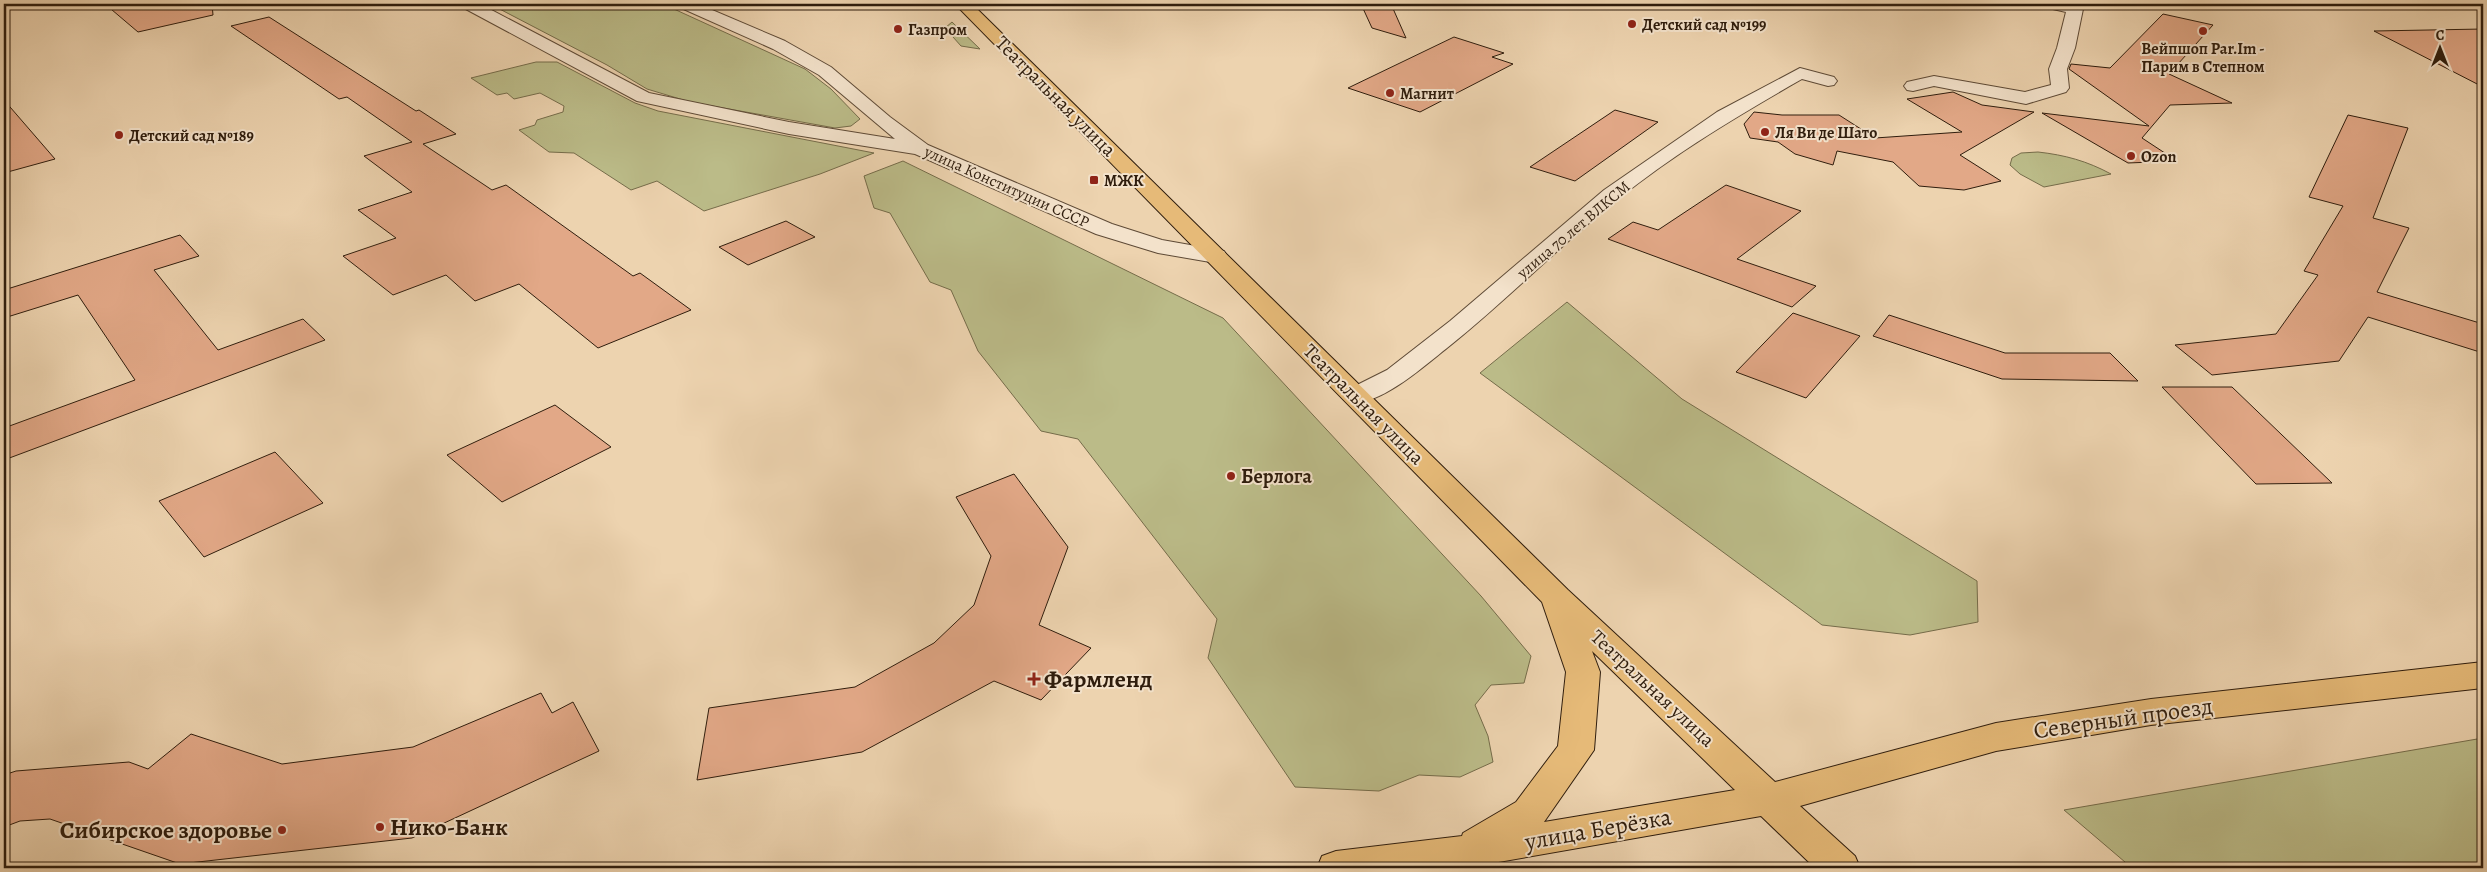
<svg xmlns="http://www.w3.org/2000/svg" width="2487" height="872" font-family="Alegreya,serif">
  <rect width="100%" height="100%" fill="#edd3af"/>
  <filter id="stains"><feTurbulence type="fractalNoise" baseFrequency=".004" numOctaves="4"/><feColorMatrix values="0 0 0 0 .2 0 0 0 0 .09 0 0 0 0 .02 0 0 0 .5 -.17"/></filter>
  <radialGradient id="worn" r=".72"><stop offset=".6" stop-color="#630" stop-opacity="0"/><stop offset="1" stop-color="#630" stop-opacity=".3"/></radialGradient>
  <path fill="#bb8" stroke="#756c4a" d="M 490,4 L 663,4 L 805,69 L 831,89 L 860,119 L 851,126 L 835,128 L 690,102 L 647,89 L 607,65 Z
    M 952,22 L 980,49 L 961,46 L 945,28 Z
    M 536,62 L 557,62 L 635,103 L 658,111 L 874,153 L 820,174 L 704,211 L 657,181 L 631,190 L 574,153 L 549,152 L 519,130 L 535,125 L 537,120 L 563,112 L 564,106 L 540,93 L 514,99 L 507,93 L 497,95 L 471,78 Z
    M 2038,152 C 2065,155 2087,161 2111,174 L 2044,187 L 2020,174 L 2010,165 L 2012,158 L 2021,153 Z
    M 903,161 L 1223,318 L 1481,596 L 1531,656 L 1524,683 L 1491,685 L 1475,705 L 1488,736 L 1493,762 L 1460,777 L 1419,775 L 1379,791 L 1295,787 L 1208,658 L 1217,619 L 1078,439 L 1041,431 L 978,351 L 951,290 L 930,282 L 890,213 L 874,208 L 864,176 Z
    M 1567,302 L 1682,399 L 1977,581 L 1978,622 L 1910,635 L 1822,625 L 1480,373 Z
    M 2483,738 L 2483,868 L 2132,868 L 2064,810 Z"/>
  <path fill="#e2a887" stroke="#2f1d0d" d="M 105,4 L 212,4 L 213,15 L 138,32 Z
    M 1361,4 L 1391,4 L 1406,38 L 1372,28 Z
    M 2163,14 L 2213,25 L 2169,74 L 2232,103 L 2170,105 L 2142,138 L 2177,161 L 2128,163 L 2042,113 L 2149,126 L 2069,69 L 2071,64 L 2110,68 Z
    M 269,17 L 416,111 L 419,110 L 456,134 L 423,144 L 492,190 L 506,185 L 633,276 L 640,273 L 691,310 L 598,348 L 519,284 L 475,301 L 446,275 L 393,295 L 343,256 L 396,238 L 358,210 L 412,192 L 364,156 L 412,142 L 347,97 L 339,99 L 231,26 Z
    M 2483,29 L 2483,87 L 2374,31 Z
    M 1454,37 L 1504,53 L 1492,57 L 1513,64 L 1420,112 L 1348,88 Z
    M 1953,92 L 1982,105 L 2034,112 L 1960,155 L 2001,181 L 1964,190 L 1919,186 L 1893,162 L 1837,151 L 1833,165 L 1795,154 L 1778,142 L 1750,138 L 1744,124 L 1754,112 L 1782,115 L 1839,115 L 1875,138 L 1962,132 L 1907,99 Z
    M 4,100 L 55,159 L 4,173 Z
    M 1615,110 L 1658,122 L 1575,181 L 1530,167 Z
    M 2348,115 L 2408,128 L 2373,218 L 2409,228 L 2377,292 L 2483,324 L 2483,353 L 2368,317 L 2339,361 L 2212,375 L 2175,345 L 2276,334 L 2318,275 L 2304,271 L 2343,206 L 2309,197 Z
    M 1726,185 L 1801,211 L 1737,259 L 1816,286 L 1792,307 L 1608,239 L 1633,222 L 1658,230 Z
    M 786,221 L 815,237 L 748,265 L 719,247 Z
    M 180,235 L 199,256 L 154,270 L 218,350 L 303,319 L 325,340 L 4,460 L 4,428 L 135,380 L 78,295 L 4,318 L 4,290 Z
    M 1793,313 L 1860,336 L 1806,398 L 1736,372 Z
    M 1889,315 L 2005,353 L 2110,353 L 2138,381 L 2002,379 L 1873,336 Z
    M 2162,387 L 2232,387 L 2332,483 L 2256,484 Z
    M 555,405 L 611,447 L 502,502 L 447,455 Z
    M 275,452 L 323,503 L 204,557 L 159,501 Z
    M 1014,474 L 1068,547 L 1039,625 L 1091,648 L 1041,700 L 994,681 L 862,752 L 697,780 L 709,708 L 855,687 L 934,643 L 974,605 L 991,556 L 956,497 Z
    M 541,693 L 552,713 L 573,702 L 599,751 L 412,838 L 180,864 L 50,819 L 20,821 L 4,827 L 4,775 L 16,771 L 129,762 L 148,769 L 191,734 L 282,764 L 413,747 Z"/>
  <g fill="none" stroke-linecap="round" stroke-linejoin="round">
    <g stroke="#5e4a36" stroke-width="2">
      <path id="minor" d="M 460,4 L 480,4 L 649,93 L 789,122 L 895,139 L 819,75 L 773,49 L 679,7 L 677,4 L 698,4 L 785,41 L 831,67 L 890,117 L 928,145 L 1112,224 L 1162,240 L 1224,251 L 1227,256 L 1224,261 L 1216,263 L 1158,253 L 1096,234 L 915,154 L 789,134 L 637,101 L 462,7 Z
        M 2042,4 L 2081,6 L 2083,9 L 2075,48 L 2067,69 L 2069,88 L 2066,92 L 2026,104 L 1934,86 L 1913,91 L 1907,90 L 1904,86 L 1907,82 L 1934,76 L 2025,92 L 2051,85 L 2049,69 L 2057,48 L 2066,12 L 2044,7 Z
        M 1800,68 L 1834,77 L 1837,81 L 1834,85 L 1828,86 L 1802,79 C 1739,115 1675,153 1618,199 C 1559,246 1506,301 1447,348 C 1424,366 1377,409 1347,402 L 1343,396 L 1347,390 L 1387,370 L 1450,321 L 1604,190 L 1717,112 Z"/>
    </g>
    <g stroke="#2f1d0d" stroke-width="2">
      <path id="major" d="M 955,4 L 972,4 L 1568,590 L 1775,782 L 1996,723 L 2151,699 L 2483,662 L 2483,688 L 2151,725 L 1996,751 L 1800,806 L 1855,856 L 1860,868 L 1815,868 L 1761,816 L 1464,868 L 1317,868 L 1322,856 L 1336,851 L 1462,836 L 1463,833 L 1516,802 L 1558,746 L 1566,672 L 1542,602 ZM 1592,651 L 1735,790 L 1544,822 L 1594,750 L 1600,672 Z"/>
    </g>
    <use href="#minor" fill="#f3e2cb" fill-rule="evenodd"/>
    <use href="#major" fill="#e6ba78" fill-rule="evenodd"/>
  </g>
  <g fill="#8f2418" stroke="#f3e2cb" stroke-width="2">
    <circle cx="1632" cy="24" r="5"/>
    <circle cx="898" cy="29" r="5"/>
    <circle cx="2203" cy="31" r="5"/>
    <circle cx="1390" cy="93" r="5"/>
    <circle cx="1765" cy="132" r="5"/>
    <circle cx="119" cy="135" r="5"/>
    <circle cx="2131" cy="156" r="5"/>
    <rect x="1089" y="175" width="10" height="10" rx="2.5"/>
    <circle cx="1231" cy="476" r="5"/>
    <path d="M1031.5 671.5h5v5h5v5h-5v5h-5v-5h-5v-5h5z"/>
    <circle cx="380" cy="827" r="5"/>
    <circle cx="282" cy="830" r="5"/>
  </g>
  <g text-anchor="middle" stroke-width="4" stroke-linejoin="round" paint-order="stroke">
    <g font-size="16" font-weight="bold" fill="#2f1d0d" stroke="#f3e2cb" text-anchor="start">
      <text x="1642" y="30">Детский сад №199</text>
      <text x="908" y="35">Газпром</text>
      <text x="2203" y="54" text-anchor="middle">Вейпшоп Par.Im -<tspan x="2203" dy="18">Парим в Степном</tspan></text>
      <text x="1400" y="99">Магнит</text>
      <text x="1775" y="138">Ля Ви де Шато</text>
      <text x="129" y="141">Детский сад №189</text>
      <text x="2141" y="162">Ozon</text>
      <text x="1104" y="186">МЖК</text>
    </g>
    <g font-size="16" fill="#2f1d0d" stroke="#f3e2cb">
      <text transform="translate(1007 186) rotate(24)" y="6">улица Конституции СССР</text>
      <text transform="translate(1573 229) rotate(-40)" y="6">улица 70 лет ВЛКСМ</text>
    </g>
    <g font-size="20" fill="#2f1d0d" stroke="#f3e2cb">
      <text transform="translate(1056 96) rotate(45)" y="7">Театральная улица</text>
      <text transform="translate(1364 404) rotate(45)" y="7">Театральная улица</text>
      <text transform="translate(1653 688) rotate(43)" y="7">Театральная улица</text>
    </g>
    <g font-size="20" font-weight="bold" fill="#2f1d0d" stroke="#f3e2cb" text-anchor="start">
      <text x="1241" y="483">Берлога</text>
    </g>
    <g font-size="24" font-weight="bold" fill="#2f1d0d" stroke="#f3e2cb" text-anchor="start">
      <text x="1044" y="687">Фармленд</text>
      <text x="390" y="835">Нико-Банк</text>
      <text x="272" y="838" text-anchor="end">Сибирское здоровье</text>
    </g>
    <g font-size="24" fill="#2f1d0d" stroke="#f3e2cb">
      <text transform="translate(2123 718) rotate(-8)" y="8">Северный проезд</text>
      <text transform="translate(1598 829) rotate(-10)" y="8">улица Берёзка</text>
    </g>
  </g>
  <rect width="2487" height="872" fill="none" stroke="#edd3af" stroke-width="20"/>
  <rect x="5" y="5" width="2477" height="862" fill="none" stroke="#2f1d0d" stroke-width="2.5"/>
  <rect x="10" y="10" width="2467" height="852" fill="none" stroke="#2f1d0d"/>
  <g transform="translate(2440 48)" stroke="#f3e2cb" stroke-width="4" paint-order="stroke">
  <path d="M0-4L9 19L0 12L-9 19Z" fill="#2f1d0d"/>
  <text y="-8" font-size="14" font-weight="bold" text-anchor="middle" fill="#2f1d0d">С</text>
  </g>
  <rect width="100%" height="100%" filter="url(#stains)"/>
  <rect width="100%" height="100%" fill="url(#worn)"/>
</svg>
